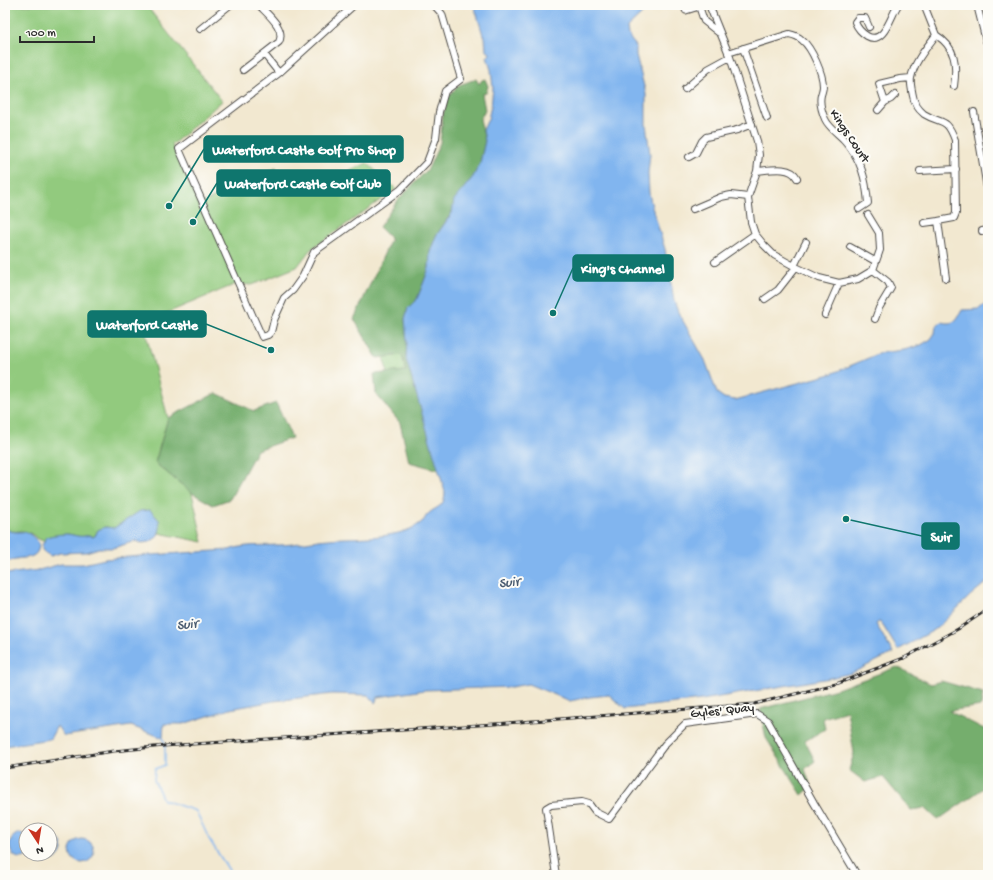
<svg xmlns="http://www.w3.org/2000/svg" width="993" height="880" font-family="'Gochi Hand',sans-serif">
  <rect width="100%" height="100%" fill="#fdfcf7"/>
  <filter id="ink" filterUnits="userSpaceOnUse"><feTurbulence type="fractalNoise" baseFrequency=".025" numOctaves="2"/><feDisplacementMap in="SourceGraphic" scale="8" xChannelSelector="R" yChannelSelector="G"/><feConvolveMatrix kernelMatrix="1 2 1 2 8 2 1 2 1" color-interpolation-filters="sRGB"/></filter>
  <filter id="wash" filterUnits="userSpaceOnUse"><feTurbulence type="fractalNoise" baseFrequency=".012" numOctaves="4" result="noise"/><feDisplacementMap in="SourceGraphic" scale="16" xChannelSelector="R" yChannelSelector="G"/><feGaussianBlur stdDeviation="0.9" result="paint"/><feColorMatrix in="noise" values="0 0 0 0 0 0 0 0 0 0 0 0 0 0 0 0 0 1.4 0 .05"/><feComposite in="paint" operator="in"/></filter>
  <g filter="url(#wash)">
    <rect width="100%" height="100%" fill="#f2e8d0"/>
    <path fill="#92ca7e" stroke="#5e7a54" d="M 5,5 L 146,5 L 222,101 L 172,145 L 200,202 L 205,202 L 276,168 L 279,183 L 313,189 L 367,163 L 396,189 L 310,250 L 297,267 L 252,285 L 236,284 L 143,323 L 168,418 L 155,463 L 192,493 L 203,542 L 159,533 L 159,520 L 150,510 L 140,511 L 114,528 L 105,527 L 98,530 L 95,536 L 92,537 L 90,535 L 81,537 L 68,534 L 47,537 L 44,541 C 35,539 34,534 27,532 C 19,529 15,534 5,529 Z
      M 402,355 L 406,371 L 388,373 L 383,357 Z"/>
    <path fill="#75ae6d" stroke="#506c4c" d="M 476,79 L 479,84 L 482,80 L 485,79 L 488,86 L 486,93 L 482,94 L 485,110 L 480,119 L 485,141 L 480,163 L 473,177 L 455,200 L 452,212 L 436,236 L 430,252 L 429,268 L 423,284 L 417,299 L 408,308 L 405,319 L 407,342 L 406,359 L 439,470 L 409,462 L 400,423 L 376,394 L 374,374 L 406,371 L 402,355 L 377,358 L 354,319 L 391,239 L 379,227 L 398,200 L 428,169 L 440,143 L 443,115 L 448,97 L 459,85 Z
      M 216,393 L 254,411 L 276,403 L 292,438 L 257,450 L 230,499 L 213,505 L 192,493 L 155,463 L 168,418 Z
      M 897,667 L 931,684 L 941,681 L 983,693 L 981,706 L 949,711 L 988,731 L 988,785 L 938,820 L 925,808 L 911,810 L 883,777 L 865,782 L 849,770 L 854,753 L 847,711 L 823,718 L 825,729 L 805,741 L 815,761 L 805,769 L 811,787 L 802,795 L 766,738 L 760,709 L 837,689 Z"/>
    <path fill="#81b5ef" stroke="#56708d" d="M 474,5 L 648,5 L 644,12 L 627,28 L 628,36 L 636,46 L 636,55 L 646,94 L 646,124 L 650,154 L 648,173 L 649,193 L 652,207 L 665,249 L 674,301 L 678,312 L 705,360 L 717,393 L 724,398 L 735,400 L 831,374 L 880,353 L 904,350 L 921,345 L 931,339 L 935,333 L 936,326 L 941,322 C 954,325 956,321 962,310 L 979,309 L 988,302 L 988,581 L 971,595 L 936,629 L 898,650 L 880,621 L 876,624 L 893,653 L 852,673 L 830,678 L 702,700 L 625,709 L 609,695 L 590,697 L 570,701 L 528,684 L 511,687 L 425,690 L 378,697 L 375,703 L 368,695 L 332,694 L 274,701 L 230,709 L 183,724 L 164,724 L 163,738 L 131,726 L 64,736 L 57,726 L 50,739 L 5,746 L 5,574 L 39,570 L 61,564 L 83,564 L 105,559 L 151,555 L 229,550 C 245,544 261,546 278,545 C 295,545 312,540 329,539 C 357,536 402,541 424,520 C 425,518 426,516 427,515 C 437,505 444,509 445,492 L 406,359 L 407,342 L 405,319 L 408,308 L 417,299 L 423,284 L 429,268 L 430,252 L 436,236 L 452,213 L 454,200 L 473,177 L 480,163 L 485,141 L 483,130 L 488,119 L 491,106 L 493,88 L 491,70 L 487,57 L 490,54 L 489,52 L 486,51 L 485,37 L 483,35 Z
      M 150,510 L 159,520 L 160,529 L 157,537 L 150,542 L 141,543 L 136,541 L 113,548 L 99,548 L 86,552 L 60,553 L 51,556 L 47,554 L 42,550 L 42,545 L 46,537 C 53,535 60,534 67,534 C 76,535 79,538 90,535 L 92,537 L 95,536 L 98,530 L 105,527 L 114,528 L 140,511 Z
      M 5,529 C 22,537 23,524 39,543 C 39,554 34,557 24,558 C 18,558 11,560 5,562 Z
      M 20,833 L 26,835 L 26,854 L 30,854 C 12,869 0,838 20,833 Z
      M 50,836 C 77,840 54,875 39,854 L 50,854 Z
      M70 851a12 12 0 1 1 24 0a12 12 0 1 1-24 0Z"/>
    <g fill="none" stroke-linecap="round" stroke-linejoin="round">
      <path stroke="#81b5ef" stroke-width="1.5" d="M 163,738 L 165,745 L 165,765 L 155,769 L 154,780 L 163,800 L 196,811 L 209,839 L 232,875"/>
    </g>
  </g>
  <g filter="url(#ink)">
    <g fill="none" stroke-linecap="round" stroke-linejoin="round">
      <g stroke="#494744" stroke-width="8">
        <path id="minor" d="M 354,5 L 279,73 L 179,149 L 262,337 L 268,335 L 271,332 L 274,320 L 284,298 L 293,290 L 303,276 L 314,252 L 400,190 L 427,162 L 436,138 L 439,112 L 445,91 L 461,79 L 442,14 L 434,5
          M 709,5 L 730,57 L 757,141 L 759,155 L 757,171 L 748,197 L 751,222 L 755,234 L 764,245 L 774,255 L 794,266 L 819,278 L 839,283 L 858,279 L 873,270
          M 924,5 L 936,35 C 927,47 914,62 911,78 C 910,83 912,91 913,96 C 914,103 918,109 924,114 C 942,125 946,116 955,140 L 956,213 L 954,218 L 938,221 L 946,278
          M 977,5 L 986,41
          M 699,6 L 704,21 L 719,33
          M 869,27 L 865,18 L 858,18 L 855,22 C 857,27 862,33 867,36 C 884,46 891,15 898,5
          M 200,29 L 230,5
          M 936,35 C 956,47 957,65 954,86
          M 743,48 L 767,118
          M 728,53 L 789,34 C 794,35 798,36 802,40 C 812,48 823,74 823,86 C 823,89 822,92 821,95 C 819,103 822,112 825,119 C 829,128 839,134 845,141 C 861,159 866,179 868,203 L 859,209
          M 264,54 L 279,73
          M 243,70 L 279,42 C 286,28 267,14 259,5
          M 685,89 L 708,69 L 730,57
          M 885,102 L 891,99 L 895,95
          M 878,110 L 885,102 L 879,84 L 900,79 L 911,78
          M 974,112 L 988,194
          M 689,157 L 696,153 L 702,141 L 706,137 L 737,130 L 752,124
          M 757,171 C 769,170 791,165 797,178
          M 920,171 L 956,169
          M 693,209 L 721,197 L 731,195 L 748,197
          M 868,215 L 879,233 L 880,250 L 873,270 L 888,282 L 891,288 L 879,308 L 875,319
          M 924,223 L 938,221
          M 982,231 L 988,230
          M 850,247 L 875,261
          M 715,262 L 755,234
          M 794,266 L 806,242
          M 765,299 L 778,290 L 796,267
          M 825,315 L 839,283
          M 556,875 L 546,808 L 551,805 L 582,802 L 589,804 L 595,812 L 609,819 L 665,744 L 685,724 L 757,714 L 768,721 L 814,803 L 857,875"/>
      </g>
      <g stroke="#494744" stroke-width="9">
        <path id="tertiary" d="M 686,10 L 702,5"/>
      </g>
      <use href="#minor" stroke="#fff" stroke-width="6"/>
      <use href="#tertiary" stroke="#fff" stroke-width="7"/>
      <g stroke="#2b2b2b" stroke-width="3">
        <path id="rail" d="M 5,768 L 114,751 L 164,746 L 494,724 L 754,704 L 836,684 L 904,658 L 958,629 L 988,609"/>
      </g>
      <use href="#rail" stroke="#fdfcf7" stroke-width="1.5" stroke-dasharray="4.5" stroke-linecap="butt"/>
    </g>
  </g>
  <g text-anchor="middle" stroke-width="4" stroke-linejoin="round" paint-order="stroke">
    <g font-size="13" fill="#2b2b2b" stroke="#fdfcf7">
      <text transform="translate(851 135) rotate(56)" y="5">Kings Court</text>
      <text transform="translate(722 709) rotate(-6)" y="5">Gyles' Quay</text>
    </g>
    <g font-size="14" font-style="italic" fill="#495b70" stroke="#fdfcf7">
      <text transform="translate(509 581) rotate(-7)" y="5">Suir</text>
      <text transform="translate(187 623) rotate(-7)" y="5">Suir</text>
    </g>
  </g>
  <path fill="none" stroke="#0f766e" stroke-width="1.5" d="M169 206L204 149M193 222L217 183M553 313L573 268M271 350L206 324M846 519L922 536"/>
  <g fill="#0f766e" stroke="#fdfcf7" stroke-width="1.5">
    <circle cx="169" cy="206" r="4"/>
    <circle cx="193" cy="222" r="4"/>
    <circle cx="553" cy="313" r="4"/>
    <circle cx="271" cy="350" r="4"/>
    <circle cx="846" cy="519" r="4"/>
  </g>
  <g fill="#0f766e" stroke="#0f766e" stroke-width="1.5">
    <rect x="204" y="136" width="199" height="26" rx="4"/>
    <rect x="217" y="170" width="173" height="26" rx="4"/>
    <rect x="573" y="255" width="100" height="26" rx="4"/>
    <rect x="88" y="311" width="118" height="26" rx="4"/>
    <rect x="922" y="523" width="37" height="26" rx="4"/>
  </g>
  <g font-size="14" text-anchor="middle" font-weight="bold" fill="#fff">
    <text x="304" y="154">Waterford Castle Golf Pro Shop</text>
    <text x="303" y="188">Waterford Castle Golf Club</text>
    <text x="623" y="273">King's Channel</text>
    <text x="147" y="329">Waterford Castle</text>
    <text x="941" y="541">Suir</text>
  </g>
  <rect width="993" height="880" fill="none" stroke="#fdfcf7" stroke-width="20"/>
  <g transform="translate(38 842) rotate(168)"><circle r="19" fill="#fdfcf7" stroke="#a9a8a5"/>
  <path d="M0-3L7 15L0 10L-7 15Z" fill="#c8321e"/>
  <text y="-6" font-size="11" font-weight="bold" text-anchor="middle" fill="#2b2b2b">N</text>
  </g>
  <path d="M20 36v6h74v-6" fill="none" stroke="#2b2b2b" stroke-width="2"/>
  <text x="26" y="36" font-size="12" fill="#2b2b2b" stroke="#fdfcf7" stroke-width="3" paint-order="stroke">100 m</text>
</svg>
